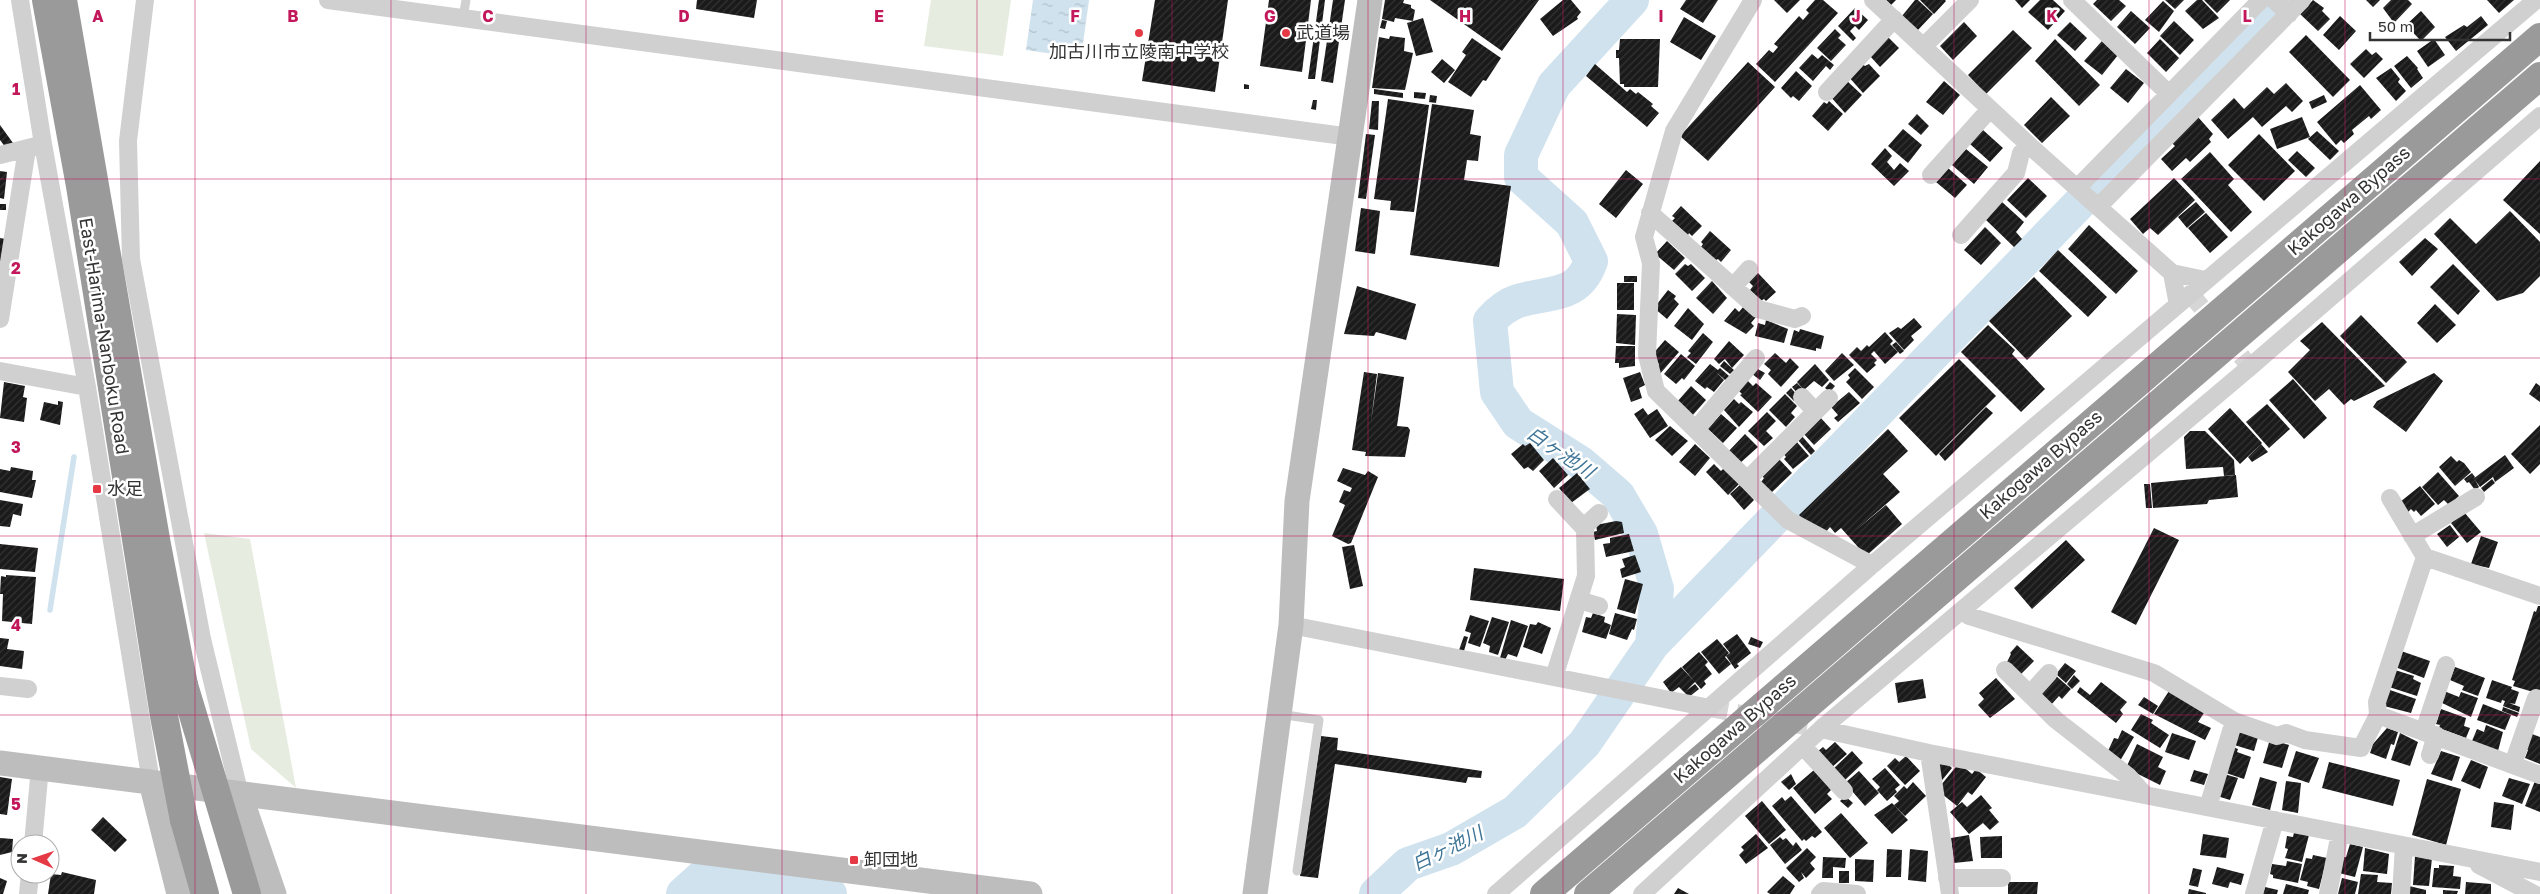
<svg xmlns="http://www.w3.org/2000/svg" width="2540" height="894" font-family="'Golos Text','Noto Sans JP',sans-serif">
  <defs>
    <pattern id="water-ripples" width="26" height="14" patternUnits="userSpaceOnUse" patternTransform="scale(1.25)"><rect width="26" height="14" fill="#cfe2ee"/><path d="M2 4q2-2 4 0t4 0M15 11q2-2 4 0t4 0" fill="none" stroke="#b2c2cd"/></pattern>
    <pattern id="building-hatch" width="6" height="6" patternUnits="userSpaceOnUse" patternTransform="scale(1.25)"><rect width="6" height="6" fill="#1a1a1a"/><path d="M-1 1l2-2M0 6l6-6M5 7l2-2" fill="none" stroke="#333"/></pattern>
  </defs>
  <rect width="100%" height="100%" fill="#fff"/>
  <path fill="#e6ecdf" d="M 931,0 L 1011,0 L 1003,56 L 924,46 Z
    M 204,533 L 250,539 L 296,788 L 251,749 Z"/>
  <path fill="url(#water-ripples)" d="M 1033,0 L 1089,0 L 1081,58 L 1026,50 Z"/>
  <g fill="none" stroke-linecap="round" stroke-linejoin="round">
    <path stroke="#cfe2ee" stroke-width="5.5" d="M 50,610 L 74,457"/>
    <path stroke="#cfe2ee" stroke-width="34" d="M 1652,645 L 2101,181 L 2280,0
      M 683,894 L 703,876 L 830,894
      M 1376,894 L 1408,864 L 1451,849 L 1515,812 L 1584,744 L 1652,645 L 1657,589 L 1641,534 L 1618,495 L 1581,463 L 1518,423 L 1497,392 L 1490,321 C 1498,312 1506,305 1518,301 C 1549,291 1578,299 1591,261 L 1572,223 L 1521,177 L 1521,155 L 1554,85 L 1632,0"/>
  </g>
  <path fill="url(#building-hatch)" d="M 697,0 L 757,0 L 754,18 L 696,9 Z
    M 1155,0 L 1228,0 L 1215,92 L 1142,81 Z
    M 1269,0 L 1311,0 L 1302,72 L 1260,66 Z
    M 1319,0 L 1325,0 L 1315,79 L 1308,79 Z
    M 1333,0 L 1345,0 L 1333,83 L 1321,81 Z
    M 1385,0 L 1404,0 L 1403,3 L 1411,5 L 1411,8 L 1415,10 L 1413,21 L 1395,18 L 1394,22 L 1382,19 Z
    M 1430,0 L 1539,0 L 1502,51 Z
    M 1563,0 L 1571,0 L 1581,12 L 1577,17 L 1578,19 L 1553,36 L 1540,19 Z
    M 1686,0 L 1718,0 L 1703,23 L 1680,9 Z
    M 1774,0 L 1800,0 L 1787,13 Z
    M 1815,0 L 1823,0 L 1838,13 L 1775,82 L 1756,64 L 1769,50 L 1773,53 L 1778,47 L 1774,44 L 1799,16 L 1803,20 L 1809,13 L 1806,10 Z
    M 1886,0 L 1896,0 L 1891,5 Z
    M 1915,0 L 1918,0 L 1933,14 L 1917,31 L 1902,16 Z
    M 1920,0 L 1945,0 L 1946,1 L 1934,14 Z
    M 2015,0 L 2030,0 L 2022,8 Z
    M 2040,0 L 2053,0 L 2065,11 L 2048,30 L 2028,12 Z
    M 2097,0 L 2119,0 L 2126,6 L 2111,21 L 2093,4 Z
    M 2165,0 L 2184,0 L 2175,9 Z
    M 2197,0 L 2202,0 L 2219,18 L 2203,29 L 2185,11 Z
    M 2204,0 L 2230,0 L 2217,13 Z
    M 2313,0 L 2324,8 L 2322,11 L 2330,19 L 2318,31 L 2300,14 Z
    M 2366,0 L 2380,0 L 2373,7 Z
    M 2391,0 L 2408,0 L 2412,4 L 2394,23 L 2383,8 Z
    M 2487,0 L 2514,0 L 2499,13 Z
    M 2163,1 L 2174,11 L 2159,32 L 2145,20 Z
    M 1855,8 L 1868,20 L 1859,30 L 1855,26 L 1850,31 L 1856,38 L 1853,41 L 1838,26 Z
    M 2131,11 L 2150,28 L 2135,44 L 2117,27 Z
    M 2421,11 L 2435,27 L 2421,41 L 2406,25 Z
    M 2340,16 L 2356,31 L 2339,50 L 2323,35 Z
    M 2481,16 L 2488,25 L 2456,51 L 2445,37 L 2464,25 L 2467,27 Z
    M 1684,17 L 1716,36 L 1701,60 L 1670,42 Z
    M 1423,18 L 1433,52 L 1416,56 L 1407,23 Z
    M 1382,20 L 1387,21 L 1385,29 L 1380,28 Z
    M 2174,21 L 2194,40 L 2180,55 L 2160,36 Z
    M 1964,22 L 1977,36 L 1953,60 L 1940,46 Z
    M 2070,22 L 2087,38 L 2075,51 L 2057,35 Z
    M 1835,29 L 1841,35 L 1838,38 L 1846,45 L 1831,61 L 1817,48 Z
    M 2013,30 L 2032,48 L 1986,94 L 1968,75 Z
    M 1886,35 L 1899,48 L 1880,67 L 1870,56 Z
    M 2306,35 L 2350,80 L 2333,97 L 2289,52 Z
    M 1390,36 L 1405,38 L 1404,51 L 1413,53 L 1405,90 L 1372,88 L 1379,37 L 1389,39 Z
    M 1472,38 L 1501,58 L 1486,81 L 1483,80 L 1471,97 L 1448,82 L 1466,55 L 1462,52 Z
    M 1620,39 L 1660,39 L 1658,87 L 1624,87 L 1624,84 L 1620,84 L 1619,58 L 1616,58 L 1616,50 L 1619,50 Z
    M 2055,39 L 2100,85 L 2079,106 L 2035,61 Z
    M 2160,39 L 2179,58 L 2166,72 L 2147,53 Z
    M 2434,39 L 2445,55 L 2428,67 L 2417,51 Z
    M 2102,41 L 2118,55 L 2102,75 L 2084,61 Z
    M 2366,49 L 2372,55 L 2376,52 L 2383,59 L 2364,78 L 2350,64 Z
    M 1812,54 L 1818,59 L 1822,55 L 1834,65 L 1830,70 L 1826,66 L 1813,81 L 1799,68 Z
    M 2407,56 L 2418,68 L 2417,69 L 2423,78 L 2411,88 L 2394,66 Z
    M 1442,59 L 1455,70 L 1444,83 L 1431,72 Z
    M 1748,62 L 1775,87 L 1708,161 L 1680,136 Z
    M 1861,63 L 1865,66 L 1869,64 L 1880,76 L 1863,93 L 1848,76 Z
    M 1595,64 L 1627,92 L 1630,89 L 1636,94 L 1638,92 L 1653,104 L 1651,106 L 1659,113 L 1647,127 L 1586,76 Z
    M 2391,68 L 2400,79 L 2398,82 L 2406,91 L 2396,101 L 2376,78 Z
    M 2126,69 L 2144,83 L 2128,103 L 2110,88 Z
    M 1796,71 L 1812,86 L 1799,101 L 1793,96 L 1791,98 L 1781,88 Z
    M 1846,80 L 1862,95 L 1845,113 L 1830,96 Z
    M 1944,81 L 1960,95 L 1943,115 L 1926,102 Z
    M 2286,83 L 2303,101 L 2292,112 L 2286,106 L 2262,127 L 2253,117 L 2228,139 L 2211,120 L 2234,98 L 2244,109 L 2267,87 L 2274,94 Z
    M 1244,84 L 1249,85 L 1249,89 L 1244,89 Z
    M 2360,85 L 2381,110 L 2371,119 L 2369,116 L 2352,130 L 2354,134 L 2344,143 L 2341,140 L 2336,145 L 2317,122 Z
    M 1374,89 L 1403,93 L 1403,98 L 1374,94 Z
    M 1414,92 L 1426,93 L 1425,99 L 1414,98 Z
    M 1430,95 L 1437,96 L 1436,103 L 1429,102 Z
    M 2324,95 L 2327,102 L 2312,109 L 2309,102 Z
    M 2051,97 L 2070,116 L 2042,143 L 2024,125 Z
    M 1388,99 L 1429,105 L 1414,212 L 1390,210 L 1391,201 L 1374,199 Z
    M 1313,100 L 1317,100 L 1316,110 L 1311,109 Z
    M 1372,101 L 1379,101 L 1378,130 L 1369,129 Z
    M 1829,101 L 1843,114 L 1828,131 L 1812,116 L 1824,102 L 1827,104 Z
    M 1432,104 L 1474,110 L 1470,134 L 1481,136 L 1478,161 L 1467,160 L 1464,180 L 1511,186 L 1499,267 L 1410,255 Z
    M 1917,114 L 1929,126 L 1921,135 L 1908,124 Z
    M 2198,117 L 2213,134 L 2209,139 L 2211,142 L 2190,162 L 2186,158 L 2172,171 L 2161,159 L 2175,146 L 2172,143 Z
    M 2302,117 L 2310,137 L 2277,149 L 2270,129 Z
    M 0,125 L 13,143 L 6,148 L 0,140 Z
    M 1903,129 L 1922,145 L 1908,163 L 1888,146 Z
    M 1983,130 L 2003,148 L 1990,162 L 1970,144 Z
    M 2317,131 L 2339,151 L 2330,160 L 2308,139 Z
    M 1366,134 L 1375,135 L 1366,199 L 1358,198 Z
    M 2259,134 L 2295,171 L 2264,201 L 2228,165 Z
    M 1885,148 L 1892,156 L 1887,162 L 1894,170 L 1900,163 L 1909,171 L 1894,186 L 1871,164 Z
    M 1966,149 L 1988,167 L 1974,184 L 1952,165 Z
    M 2297,151 L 2315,168 L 2306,177 L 2288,160 Z
    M 2210,152 L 2234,179 L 2228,185 L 2252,212 L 2231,232 L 2181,179 Z
    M 2540,161 L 2540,234 L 2503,200 Z
    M 1948,168 L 1967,185 L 1955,198 L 1936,182 Z
    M 1626,170 L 1643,184 L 1616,218 L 1599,204 Z
    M 0,171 L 7,172 L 4,199 L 0,198 Z
    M 2028,178 L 2047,196 L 2026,218 L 2007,200 Z
    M 2174,178 L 2195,200 L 2158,235 L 2150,228 L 2143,234 L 2130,219 Z
    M 2002,202 L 2024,222 L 2016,232 L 2022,239 L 2014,247 L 1986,220 Z
    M 2196,202 L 2205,212 L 2187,228 L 2178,217 Z
    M 0,204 L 6,204 L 6,210 L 0,210 Z
    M 1681,206 L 1702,226 L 1692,236 L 1689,233 L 1688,235 L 1672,221 L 1675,218 L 1672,216 Z
    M 1361,208 L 1380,211 L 1375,254 L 1355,251 Z
    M 2510,211 L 2540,242 L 2540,276 L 2523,293 L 2497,301 L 2434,234 L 2450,218 L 2476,244 Z
    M 2206,213 L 2228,237 L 2210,253 L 2188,228 Z
    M 2089,225 L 2138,271 L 2116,294 L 2068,249 Z
    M 1985,227 L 2001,243 L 1981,265 L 1964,250 Z
    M 1710,231 L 1731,250 L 1721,262 L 1718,259 L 1716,260 L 1701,247 L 1703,244 L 1701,242 Z
    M 0,238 L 6,239 L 0,267 Z
    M 2425,238 L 2438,249 L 2412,276 L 2399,262 Z
    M 1667,241 L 1685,258 L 1674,270 L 1655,254 Z
    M 2058,250 L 2107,297 L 2088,317 L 2039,271 Z
    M 1685,264 L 1688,266 L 1691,264 L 1705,278 L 1692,291 L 1675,274 Z
    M 2453,264 L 2480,291 L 2458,315 L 2430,287 Z
    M 1758,273 L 1776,292 L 1766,301 L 1764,299 L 1761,301 L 1750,290 L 1753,286 L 1749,282 Z
    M 1624,276 L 1637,276 L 1637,282 L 1624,282 Z
    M 2034,277 L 2072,316 L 2027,360 L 1989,321 Z
    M 1712,281 L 1727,298 L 1713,314 L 1696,298 Z
    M 1617,283 L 1634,283 L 1634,310 L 1617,310 Z
    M 1357,286 L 1416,304 L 1406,340 L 1376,332 L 1374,336 L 1344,334 Z
    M 1668,290 L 1676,296 L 1674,299 L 1679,304 L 1667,319 L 1654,308 Z
    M 2435,304 L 2456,325 L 2437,343 L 2417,323 Z
    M 1744,306 L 1756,317 L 1751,323 L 1754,326 L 1746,334 L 1724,321 L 1735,308 L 1739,312 Z
    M 1688,308 L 1704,324 L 1692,340 L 1674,326 Z
    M 1617,314 L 1636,315 L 1635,345 L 1616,343 Z
    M 2361,315 L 2407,362 L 2386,383 L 2340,336 Z
    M 1914,318 L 1922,327 L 1911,336 L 1914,340 L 1904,350 L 1889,333 L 1898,327 L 1901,329 Z
    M 1766,320 L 1788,329 L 1784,343 L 1755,336 L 1758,323 L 1765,325 Z
    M 2322,322 L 2385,386 L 2354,401 L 2351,399 L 2344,405 L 2329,389 L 2315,401 L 2288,372 L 2310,350 L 2300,341 Z
    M 1988,325 L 2015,350 L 2012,354 L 2045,389 L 2021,412 L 1961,352 Z
    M 1800,329 L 1824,336 L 1821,349 L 1816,348 L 1816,351 L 1790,345 L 1794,330 L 1799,332 Z
    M 1885,332 L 1893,341 L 1890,344 L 1898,352 L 1885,364 L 1874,351 L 1871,354 L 1877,360 L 1874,363 L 1876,365 L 1867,373 L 1849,355 L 1857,347 L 1861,351 L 1867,345 L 1869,347 Z
    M 1703,333 L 1713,342 L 1696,364 L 1687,357 L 1691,353 L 1688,351 Z
    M 1665,340 L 1679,352 L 1659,375 L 1654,370 L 1659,364 L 1651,356 Z
    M 1729,341 L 1744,355 L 1732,368 L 1725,359 L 1719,364 L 1714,359 Z
    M 1896,342 L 1904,351 L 1900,354 L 1892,345 Z
    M 1616,346 L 1635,346 L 1635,366 L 1619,368 L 1619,363 L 1615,363 Z
    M 1775,353 L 1786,363 L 1790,358 L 1799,367 L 1781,387 L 1768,374 L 1771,370 L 1764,364 Z
    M 1842,353 L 1854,365 L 1834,381 L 1825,371 Z
    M 1681,354 L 1695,366 L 1684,380 L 1682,378 L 1676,384 L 1664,374 Z
    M 1959,359 L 1996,396 L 1936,456 L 1899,418 Z
    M 1724,361 L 1734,370 L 1730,374 L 1720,366 Z
    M 1710,364 L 1718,370 L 1720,368 L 1729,376 L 1725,380 L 1716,372 L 1724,380 L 1714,392 L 1707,387 L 1705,389 L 1695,381 Z
    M 1815,364 L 1829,380 L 1822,387 L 1814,381 L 1804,390 L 1797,382 Z
    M 1756,368 L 1765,373 L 1760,380 L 1752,374 Z
    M 1855,368 L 1874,387 L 1862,399 L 1846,382 L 1850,378 L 1848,375 Z
    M 1364,372 L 1377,374 L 1371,422 L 1378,373 L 1404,377 L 1397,426 L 1408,427 L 1410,430 L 1405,457 L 1365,456 L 1366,452 L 1352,450 Z
    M 1640,372 L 1645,385 L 1639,388 L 1642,398 L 1631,402 L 1623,378 Z
    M 2434,373 L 2443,381 L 2406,432 L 2373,407 L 2377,401 Z
    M 2293,379 L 2327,418 L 2304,439 L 2269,400 Z
    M 1747,380 L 1753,386 L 1756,383 L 1772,397 L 1758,412 L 1740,395 L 1742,394 L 1738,390 Z
    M 4,382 L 25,386 L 23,397 L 27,398 L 24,422 L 0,418 Z
    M 1830,382 L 1835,386 L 1830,392 L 1825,388 Z
    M 1797,383 L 1804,390 L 1799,395 L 1792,387 Z
    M 2536,383 L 2540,386 L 2540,402 L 2529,394 Z
    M 1691,386 L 1706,400 L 1692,416 L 1677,402 Z
    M 1791,388 L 1798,396 L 1794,401 L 1786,393 Z
    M 1849,392 L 1860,403 L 1838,422 L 1834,418 L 1838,415 L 1831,407 Z
    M 1785,394 L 1797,406 L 1791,413 L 1795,417 L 1786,427 L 1769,410 Z
    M 1734,399 L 1739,404 L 1741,402 L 1753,412 L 1739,427 L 1724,410 Z
    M 58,401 L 63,402 L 60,425 L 40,420 L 44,402 L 58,405 Z
    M 2267,404 L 2290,429 L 2269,448 L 2246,422 Z
    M 1986,407 L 1993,413 L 1945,461 L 1939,454 Z
    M 1643,408 L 1648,415 L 1657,409 L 1668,426 L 1650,438 L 1634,414 Z
    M 2230,408 L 2262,443 L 2240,464 L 2208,429 Z
    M 1767,412 L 1776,421 L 1766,431 L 1773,438 L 1764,446 L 1748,431 Z
    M 1721,414 L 1737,428 L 1723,443 L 1708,429 Z
    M 1820,417 L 1831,429 L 1814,445 L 1803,433 Z
    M 2540,425 L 2540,464 L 2530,474 L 2511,454 Z
    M 1670,426 L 1688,441 L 1672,456 L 1655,440 Z
    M 1888,429 L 1908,451 L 1883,474 L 1900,492 L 1855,531 L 1886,505 L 1902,524 L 1866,556 L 1841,528 L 1835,533 L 1830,527 L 1825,533 L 1808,526 L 1799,515 Z
    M 2190,431 L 2205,431 L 2234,460 L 2235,475 L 2224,476 L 2223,467 L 2186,469 L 2184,437 Z
    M 1745,434 L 1758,447 L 1739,464 L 1727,453 Z
    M 1801,435 L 1815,451 L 1811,455 L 1797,439 Z
    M 1796,441 L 1809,456 L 1793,469 L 1784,459 L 1786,457 L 1783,453 Z
    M 1530,443 L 1544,460 L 1533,471 L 1528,467 L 1524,469 L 1511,454 L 1523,444 L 1525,446 Z
    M 1695,444 L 1710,458 L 1695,476 L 1679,462 Z
    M 2261,444 L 2268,452 L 2252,462 L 2248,457 Z
    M 2505,455 L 2514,468 L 2495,482 L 2493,477 L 2480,487 L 2475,480 L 2479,487 L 2475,490 L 2469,482 L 2467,483 L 2464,479 L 2472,473 L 2475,477 L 2473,479 Z
    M 2451,456 L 2457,462 L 2459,460 L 2464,463 L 2471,472 L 2455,486 L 2439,467 Z
    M 1553,458 L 1568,475 L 1554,488 L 1539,471 Z
    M 1779,459 L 1792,473 L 1771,493 L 1761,482 L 1764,478 L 1761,475 Z
    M 1714,464 L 1721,471 L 1724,468 L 1739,484 L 1728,495 L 1706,472 Z
    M 11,467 L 33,471 L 32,480 L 36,480 L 32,498 L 0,492 L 0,469 L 10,471 Z
    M 1343,468 L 1365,475 L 1368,471 L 1378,477 L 1351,543 L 1348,544 L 1332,536 L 1345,505 L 1339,502 L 1344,490 L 1350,492 L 1352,488 L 1337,481 Z
    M 2438,472 L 2459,496 L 2449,505 L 2444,500 L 2438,505 L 2422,487 Z
    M 1577,473 L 1590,489 L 1571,503 L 1559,488 Z
    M 2236,475 L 2238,497 L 2209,500 L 2207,504 L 2153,508 L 2151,483 Z
    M 2492,479 L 2495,483 L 2484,492 L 2481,488 Z
    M 2144,484 L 2150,484 L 2152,508 L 2146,508 Z
    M 1740,485 L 1754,500 L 1744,510 L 1730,494 Z
    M 2420,486 L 2435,504 L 2421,516 L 2416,510 L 2414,512 L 2411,509 L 2408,512 L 2400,502 Z
    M 0,500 L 23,504 L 21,516 L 13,514 L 10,527 L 0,526 Z
    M 2464,512 L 2481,532 L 2467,543 L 2451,523 Z
    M 1616,521 L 1622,522 L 1624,533 L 1595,540 L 1593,532 L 1597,531 L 1596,525 Z
    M 2450,525 L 2459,537 L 2447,547 L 2437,534 Z
    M 2154,528 L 2179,540 L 2136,625 L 2111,612 Z
    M 1629,534 L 1634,551 L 1606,557 L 1603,544 L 1610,543 L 1610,538 Z
    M 2481,536 L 2498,542 L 2489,568 L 2471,564 Z
    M 2066,540 L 2085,560 L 2032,609 L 2014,588 Z
    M 0,544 L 38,548 L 35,572 L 0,569 Z
    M 1354,545 L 1363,586 L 1350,589 L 1342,547 Z
    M 1635,555 L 1641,572 L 1622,578 L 1620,569 L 1625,567 L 1622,559 Z
    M 1474,568 L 1564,579 L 1560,611 L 1470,600 Z
    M 6,575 L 36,577 L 32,624 L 2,621 L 3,594 L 0,594 L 1,576 L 6,577 Z
    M 1625,579 L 1643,584 L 1635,614 L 1617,609 Z
    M 2538,606 L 2540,606 L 2540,694 L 2513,686 L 2515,681 L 2512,680 L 2534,611 L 2536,612 Z
    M 1593,613 L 1605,617 L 1604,622 L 1611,625 L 1606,639 L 1582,632 L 1586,617 L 1591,618 Z
    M 1615,613 L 1637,619 L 1634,630 L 1632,629 L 1627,640 L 1609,634 Z
    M 1470,615 L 1489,621 L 1480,647 L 1468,643 L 1471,633 L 1465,631 Z
    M 1492,617 L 1509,622 L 1498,655 L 1489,652 L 1490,646 L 1483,643 Z
    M 1511,620 L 1528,626 L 1517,657 L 1508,654 L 1505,660 L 1500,658 Z
    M 1538,622 L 1551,628 L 1542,654 L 1523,647 L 1530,624 L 1536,625 Z
    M 1737,634 L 1751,653 L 1737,664 L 1739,666 L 1735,669 L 1726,656 L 1730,653 L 1723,644 Z
    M 1464,636 L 1468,637 L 1464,651 L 1459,650 Z
    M 1751,637 L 1763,642 L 1760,648 L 1748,644 Z
    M 0,638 L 9,639 L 7,649 L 24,651 L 22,669 L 0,666 Z
    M 1717,639 L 1729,653 L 1725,657 L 1731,664 L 1719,674 L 1701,652 Z
    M 2017,645 L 2034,661 L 2020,675 L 2006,664 L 2011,654 L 2010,653 Z
    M 2401,651 L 2430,661 L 2424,678 L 2395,667 Z
    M 1699,652 L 1708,662 L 1705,665 L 1712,674 L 1704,681 L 1706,684 L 1701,689 L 1682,667 Z
    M 2065,663 L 2076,671 L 2066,683 L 2056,674 Z
    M 1681,667 L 1695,682 L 1687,690 L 1695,684 L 1699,689 L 1689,697 L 1679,687 L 1671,693 L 1663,682 Z
    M 2455,667 L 2485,678 L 2478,696 L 2462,690 L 2464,686 L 2450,680 Z
    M 2395,670 L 2414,676 L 2413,679 L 2421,683 L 2417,696 L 2389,687 Z
    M 2055,675 L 2071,689 L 2062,699 L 2059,696 L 2050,706 L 2038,695 Z
    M 2074,675 L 2080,681 L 2072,689 L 2067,684 Z
    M 1996,678 L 2015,699 L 1990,718 L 1978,705 L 1984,699 L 1979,693 Z
    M 1923,679 L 1926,698 L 1898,703 L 1895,683 Z
    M 2492,680 L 2512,687 L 2511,689 L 2519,692 L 2515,704 L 2509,703 L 2520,707 L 2519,712 L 2503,706 L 2505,701 L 2502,700 L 2501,703 L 2486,698 Z
    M 2101,682 L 2127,702 L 2120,710 L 2123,714 L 2116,723 L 2077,692 L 2080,687 L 2090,695 Z
    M 2390,690 L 2416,699 L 2411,713 L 2384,706 Z
    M 2169,691 L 2204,713 L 2198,722 L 2211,728 L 2205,740 L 2154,714 Z
    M 2444,691 L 2459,697 L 2461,692 L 2478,698 L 2471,717 L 2440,702 Z
    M 2144,697 L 2158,706 L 2153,714 L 2138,705 Z
    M 2483,704 L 2511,715 L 2505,730 L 2477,720 Z
    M 2503,707 L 2519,713 L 2517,717 L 2502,711 Z
    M 2441,709 L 2466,718 L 2464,726 L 2470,728 L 2466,738 L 2439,728 L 2440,725 L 2436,724 Z
    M 2141,714 L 2153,720 L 2151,723 L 2169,735 L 2160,748 L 2131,730 Z
    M 2486,725 L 2503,732 L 2498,751 L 2472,741 L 2477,729 L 2484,732 Z
    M 2236,727 L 2259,734 L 2254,751 L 2231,744 Z
    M 2387,728 L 2398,732 L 2394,745 L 2391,744 L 2386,759 L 2370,753 L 2373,744 Z
    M 2122,730 L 2134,737 L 2120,761 L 2107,753 L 2114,738 L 2118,739 Z
    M 2172,733 L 2196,741 L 2189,760 L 2165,752 Z
    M 2400,733 L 2418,742 L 2410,766 L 2391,760 Z
    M 2532,734 L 2540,737 L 2540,764 L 2525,758 L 2528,750 L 2526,749 Z
    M 1321,736 L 1338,738 L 1337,750 L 1482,771 L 1481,778 L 1468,777 L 1466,783 L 1335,764 L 1318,878 L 1300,876 Z
    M 2270,739 L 2289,745 L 2282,768 L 2263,763 Z
    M 1835,742 L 1847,754 L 1831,768 L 1817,752 L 1823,747 L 1826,750 Z
    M 2137,744 L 2163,757 L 2158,767 L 2166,771 L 2160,785 L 2126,768 Z
    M 2231,746 L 2238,749 L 2237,752 L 2251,757 L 2244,779 L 2223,772 Z
    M 1852,751 L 1863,763 L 1845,780 L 1832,770 Z
    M 2296,751 L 2319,758 L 2309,783 L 2288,776 Z
    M 2441,751 L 2460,757 L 2452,781 L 2431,774 Z
    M 1906,756 L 1920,771 L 1905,785 L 1887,766 L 1895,758 L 1899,762 Z
    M 1943,760 L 1952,768 L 1939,784 L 1935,770 Z
    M 2471,760 L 2488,767 L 2480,789 L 2461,781 Z
    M 2329,762 L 2400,780 L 2393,806 L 2322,788 Z
    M 1959,763 L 1972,774 L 1976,769 L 1986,777 L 1972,795 L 1968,792 L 1957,806 L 1937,790 Z
    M 1885,768 L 1900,785 L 1895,789 L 1897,792 L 1887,801 L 1877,790 L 1880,787 L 1872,779 Z
    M 1814,770 L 1831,790 L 1827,794 L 1832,799 L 1815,814 L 1793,788 Z
    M 2194,770 L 2208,774 L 2204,785 L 2190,781 Z
    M 1859,771 L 1879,793 L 1865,806 L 1845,783 Z
    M 1791,774 L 1796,784 L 1789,790 L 1781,782 Z
    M 2224,774 L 2238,778 L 2230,800 L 2217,796 Z
    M 0,777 L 12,779 L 7,815 L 0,814 Z
    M 2260,777 L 2277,782 L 2270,810 L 2252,805 Z
    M 2509,778 L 2530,784 L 2522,804 L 2502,796 Z
    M 2427,779 L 2461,789 L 2446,845 L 2412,835 Z
    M 2286,781 L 2301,783 L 2298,813 L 2282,810 Z
    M 2535,781 L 2540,783 L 2540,812 L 2525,806 Z
    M 1913,782 L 1926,796 L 1905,816 L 1894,805 L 1899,801 L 1894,796 L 1904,786 L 1907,789 Z
    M 1981,795 L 1992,808 L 1989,810 L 1999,822 L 1990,830 L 1983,823 L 1969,834 L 1950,812 L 1962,802 L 1967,807 Z
    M 1791,796 L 1822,832 L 1815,838 L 1812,836 L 1806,841 L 1804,839 L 1802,841 L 1772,806 L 1782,797 L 1785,801 Z
    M 1845,796 L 1853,803 L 1848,808 L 1840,801 Z
    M 1762,801 L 1786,830 L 1769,844 L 1745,816 Z
    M 2494,802 L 2514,805 L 2511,830 L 2491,827 Z
    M 1892,803 L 1908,820 L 1892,834 L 1874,815 Z
    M 1841,813 L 1868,843 L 1850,858 L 1824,828 Z
    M 103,817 L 127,840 L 115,852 L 91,830 Z
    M 2294,832 L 2309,835 L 2302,862 L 2285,858 L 2288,849 L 2285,848 L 2287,836 L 2293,837 Z
    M 1756,834 L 1768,848 L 1746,864 L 1739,855 L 1744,850 L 1741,847 Z
    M 2203,834 L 2229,838 L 2226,858 L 2200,855 Z
    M 1969,835 L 1973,861 L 1954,863 L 1951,838 Z
    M 2002,836 L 2002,858 L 1981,858 L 1980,837 Z
    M 1780,837 L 1783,840 L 1786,838 L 1793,846 L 1796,842 L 1802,850 L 1785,864 L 1770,845 Z
    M 0,838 L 13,839 L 12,852 L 0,855 Z
    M 2350,844 L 2363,847 L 2355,877 L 2339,873 L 2343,857 L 2346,857 Z
    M 1807,848 L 1816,857 L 1810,863 L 1815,869 L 1806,878 L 1801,872 L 1804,878 L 1799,882 L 1786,868 Z
    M 2365,848 L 2389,854 L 2387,874 L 2363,871 Z
    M 1887,849 L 1902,850 L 1901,877 L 1886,877 Z
    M 1910,849 L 1928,851 L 1926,882 L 1908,880 Z
    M 2313,855 L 2327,858 L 2319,889 L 2307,886 L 2308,882 L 2300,880 L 2306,858 L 2312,859 Z
    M 2415,856 L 2432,858 L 2429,886 L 2413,885 Z
    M 1823,857 L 1846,858 L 1845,868 L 1833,867 L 1833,878 L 1822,878 Z
    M 1855,859 L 1874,860 L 1873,882 L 1855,881 Z
    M 2287,861 L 2302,864 L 2298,883 L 2273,878 L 2273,875 L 2270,874 L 2272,864 L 2286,866 Z
    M 2439,865 L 2454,866 L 2453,876 L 2461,877 L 2460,889 L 2432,887 L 2434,868 L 2439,868 Z
    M 2217,867 L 2244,874 L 2241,885 L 2230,882 L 2228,888 L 2212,884 Z
    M 2193,868 L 2202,870 L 2198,887 L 2189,885 Z
    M 1839,871 L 1849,871 L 1849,883 L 1839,883 Z
    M 62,872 L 96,880 L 94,894 L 48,894 L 51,874 L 61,875 Z
    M 2361,874 L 2378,875 L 2377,882 L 2392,883 L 2391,894 L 2358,894 Z
    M 1783,876 L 1795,886 L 1790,894 L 1770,894 L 1767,892 Z
    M 0,878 L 7,881 L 3,894 L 0,894 Z
    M 2342,878 L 2358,882 L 2355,894 L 2338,894 Z
    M 2008,882 L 2038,882 L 2037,894 L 2008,894 Z
    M 2466,882 L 2491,884 L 2491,894 L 2465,894 Z
    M 2286,884 L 2309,890 L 2308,894 L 2283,894 Z
    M 2409,886 L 2426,890 L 2426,894 L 2408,894 Z
    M 2265,887 L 2278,890 L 2277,894 L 2263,894 Z
    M 1678,888 L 1689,894 L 1674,894 Z
    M 2189,889 L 2206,893 L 2206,894 L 2188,894 Z
    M 2443,890 L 2458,891 L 2457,894 L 2443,894 Z"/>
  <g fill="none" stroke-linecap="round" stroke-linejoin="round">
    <path stroke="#d6d6d6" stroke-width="18" stroke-dasharray="18 9" stroke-linecap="butt" d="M 2190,293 L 2250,367
      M 1710,708 L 1821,729"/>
    <path stroke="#d0d0d0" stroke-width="9" d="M 463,18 L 466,0
      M 1279,714 L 1319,720 L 1297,871"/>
    <path stroke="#d0d0d0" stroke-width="18" d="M 20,0 L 43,144 L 87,387 L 151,782
      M 145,0 L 128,141 L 131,259 L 202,639 L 240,795
      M 328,0 L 1351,137
      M 1753,0 L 1674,131 L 1644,237 L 1651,263 L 1647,355 L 1656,391 L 1788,520 L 1872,565
      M 1873,0 L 2030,146 L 2172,273
      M 2072,0 L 2168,93
      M 2274,0 L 2289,14
      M 1923,47 L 1970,0
      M 1827,92 L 1894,19
      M 0,155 L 36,146
      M 1931,175 L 1990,109
      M 2078,187 L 2261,0
      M 2099,206 L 2302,0
      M 1650,213 L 1758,309 L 1795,319 L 1802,316
      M 1961,235 L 2016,173 L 2021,153 L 2030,146
      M 1733,287 L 1749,269
      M 2178,305 L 2172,273 L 2205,280
      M 0,319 L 27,149
      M 0,371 L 87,387
      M 1802,397 L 1815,411
      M 1696,429 L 1756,358
      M 1748,479 L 1829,398
      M 2390,498 L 2425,557 L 2540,596
      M 1584,527 L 1599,513
      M 2412,536 L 2476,497
      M 1579,600 L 1599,606
      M 1969,616 L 2154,673 L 2234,721 L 2277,736 L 2286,733 L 2305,740 L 2361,748 L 2378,715 L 2377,702 L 2425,557
      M 1291,625 L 1710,708
      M 2005,670 L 2056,720 L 2128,776 L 2144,794
      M 1554,677 L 1586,576 L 1585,529 L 1557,499
      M 0,686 L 28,689
      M 2030,694 L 2049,673
      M 2378,715 L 2540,775
      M 1821,729 L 1929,753 L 2540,872
      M 2424,731 L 2446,665
      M 1803,746 L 1844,791
      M 1929,753 L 1950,894
      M 2430,755 L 2436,735
      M 2513,764 L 2536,698
      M 2208,807 L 2234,721
      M 33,844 L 40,767
      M 2479,865 L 2534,894
      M 1947,878 L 2002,878
      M 28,894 L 30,874
      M 1496,894 L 1872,565 L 2536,0
      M 1642,894 L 1821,729 L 2250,367 L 2540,116
      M 1820,894 L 1823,891 L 1857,894
      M 2254,894 L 2275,820
      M 2328,894 L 2340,833
      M 2401,894 L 2404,846"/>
    <path stroke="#bdbdbd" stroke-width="25" d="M 0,763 L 1030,894
      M 151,782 L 179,894
      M 240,795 L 274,894
      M 1255,894 L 1291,625 L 1297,501 L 1370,0"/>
    <path stroke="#9a9a9a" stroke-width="28" d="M 63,0 L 157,545 L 184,685
      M 184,820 L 205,894
      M 1544,894 L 2540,37
      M 1588,894 L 2540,76"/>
    <path stroke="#9a9a9a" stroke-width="28" d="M 46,0 L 80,186 L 164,716 L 184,820
      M 184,685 L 247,894"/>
  </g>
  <path fill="none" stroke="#c2185b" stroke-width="1" stroke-opacity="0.55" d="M 195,0 L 195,894M 391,0 L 391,894M 586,0 L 586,894M 782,0 L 782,894M 977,0 L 977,894M 1172,0 L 1172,894M 1368,0 L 1368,894M 1563,0 L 1563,894M 1758,0 L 1758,894M 1954,0 L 1954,894M 2149,0 L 2149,894M 2345,0 L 2345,894M 0,179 L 2540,179M 0,358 L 2540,358M 0,536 L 2540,536M 0,715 L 2540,715"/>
  <g fill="#e63946" stroke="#fff" stroke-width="2">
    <circle cx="1139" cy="33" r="5"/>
    <circle cx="1286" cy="33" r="5"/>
    <rect x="92" y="484" width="10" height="10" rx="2.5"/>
    <rect x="849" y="855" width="10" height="10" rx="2.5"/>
  </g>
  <g text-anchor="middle" stroke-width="5" stroke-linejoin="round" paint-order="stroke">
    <g font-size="18" fill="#333" stroke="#fff" text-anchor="start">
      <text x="1296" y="39">武道場</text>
      <text x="1139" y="58" text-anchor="middle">加古川市立陵南中学校</text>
      <text x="107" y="495">水足</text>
      <text x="864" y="866">卸団地</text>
    </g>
    <g font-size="18" fill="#333" stroke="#fff">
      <text transform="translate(2349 201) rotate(-41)" y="6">Kakogawa Bypass</text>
      <text transform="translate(104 336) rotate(81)" y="6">East-Harima-Nanboku Road</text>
      <text transform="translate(2041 465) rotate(-41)" y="6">Kakogawa Bypass</text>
      <text transform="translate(1735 729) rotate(-41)" y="6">Kakogawa Bypass</text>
    </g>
    <g font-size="19" font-style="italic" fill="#3f7597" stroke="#fff">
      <text transform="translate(1561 452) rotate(34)" y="7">白ヶ池川</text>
      <text transform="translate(1447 848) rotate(-26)" y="7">白ヶ池川</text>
    </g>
  </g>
  <g font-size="16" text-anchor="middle" font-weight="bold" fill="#c2185b" stroke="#fff" stroke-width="5" stroke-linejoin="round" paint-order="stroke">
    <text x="98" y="22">A</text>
    <text x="293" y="22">B</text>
    <text x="488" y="22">C</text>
    <text x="684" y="22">D</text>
    <text x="879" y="22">E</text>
    <text x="1075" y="22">F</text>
    <text x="1270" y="22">G</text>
    <text x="1465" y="22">H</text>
    <text x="1661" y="22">I</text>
    <text x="1856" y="22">J</text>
    <text x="2052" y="22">K</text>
    <text x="2247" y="22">L</text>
    <text x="16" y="95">1</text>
    <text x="16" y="274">2</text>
    <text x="16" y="453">3</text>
    <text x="16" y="631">4</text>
    <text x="16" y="810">5</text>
  </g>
  <g transform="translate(35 859) rotate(272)"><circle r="24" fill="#ffffff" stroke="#adadad"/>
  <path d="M0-4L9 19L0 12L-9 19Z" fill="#e63946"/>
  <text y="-8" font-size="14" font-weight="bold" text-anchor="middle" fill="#333333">N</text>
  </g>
  <path d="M2370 32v8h140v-8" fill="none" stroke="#333333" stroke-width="2.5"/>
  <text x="2378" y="32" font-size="15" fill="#333333" stroke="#ffffff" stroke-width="4" paint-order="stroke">50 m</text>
</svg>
